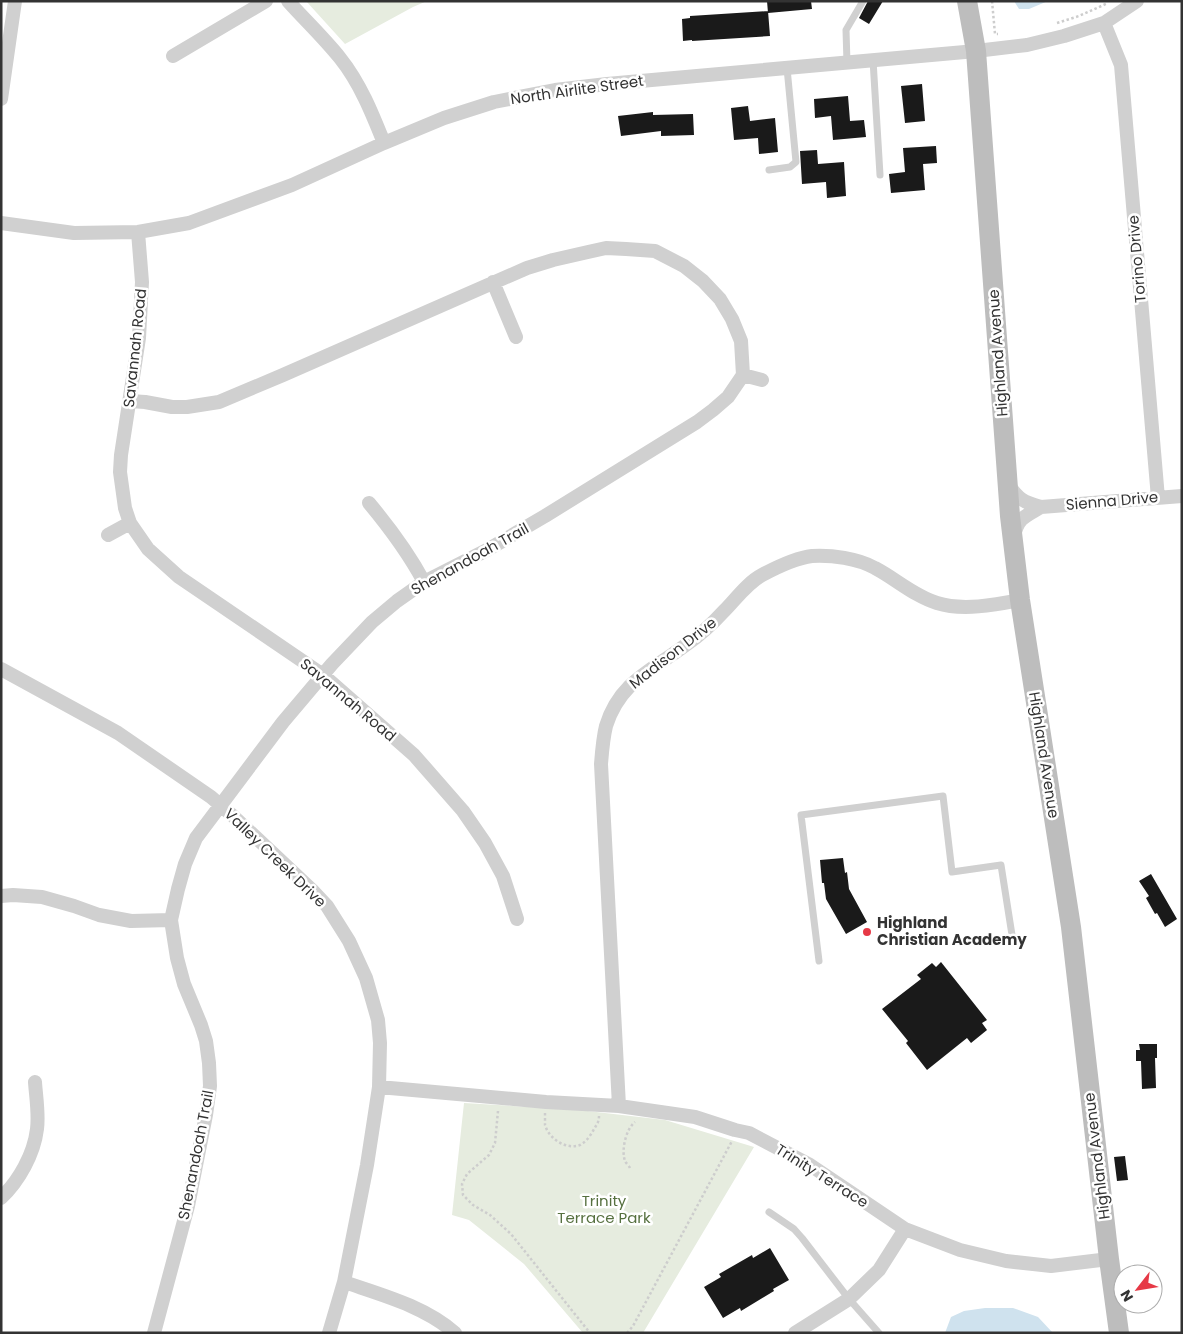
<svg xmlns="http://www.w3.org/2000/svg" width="1183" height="1334" font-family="Poppins,sans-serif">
  <rect width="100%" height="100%" fill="#fff"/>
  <path fill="#e6ecdf" d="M 306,1 L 427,1 L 413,7 L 345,44 Z
    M 464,1103 L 579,1110 L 665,1120 L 754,1147 L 643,1333 L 583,1333 L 524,1264 L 469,1220 L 452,1215 Z"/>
  <path fill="#cfe2ee" d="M 1014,1 L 1048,1 L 1029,9 L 1019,9 Z
    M 985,1308 L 1013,1308 L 1038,1317 L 1053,1333 L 945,1333 L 951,1317 L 964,1311 Z"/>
  <path fill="#1a1a1a" d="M 767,1 L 811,1 L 812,9 L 768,13 Z
    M 868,1 L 883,1 L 869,24 L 859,18 Z
    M 768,11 L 770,36 L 692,41 L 692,40 L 683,41 L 682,19 L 690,18 L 690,16 Z
    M 922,84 L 925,121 L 905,123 L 901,86 Z
    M 848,96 L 850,121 L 864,120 L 866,137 L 833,140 L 831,116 L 815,118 L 814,99 Z
    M 748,106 L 750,121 L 775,118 L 778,152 L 759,154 L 758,138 L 734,140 L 731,108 Z
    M 653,112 L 653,115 L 693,114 L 694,135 L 661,136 L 661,131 L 621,136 L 618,116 Z
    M 936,146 L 937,163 L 923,164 L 925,190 L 891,193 L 889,174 L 905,172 L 903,148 Z
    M 817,150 L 818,164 L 844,162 L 846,196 L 827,198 L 826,182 L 802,184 L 800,151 Z
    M 843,858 L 845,873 L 847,872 L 849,889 L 867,922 L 846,934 L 826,899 L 824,883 L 822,883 L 820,860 Z
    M 1151,874 L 1177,919 L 1165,927 L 1157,913 L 1155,914 L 1146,898 L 1149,896 L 1139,881 Z
    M 941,962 L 987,1020 L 982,1023 L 987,1030 L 971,1043 L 967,1038 L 927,1070 L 906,1043 L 908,1041 L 882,1009 L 921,979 L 917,975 L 932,963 L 936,967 Z
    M 1139,1044 L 1157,1044 L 1157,1058 L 1155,1058 L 1156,1088 L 1142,1089 L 1141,1061 L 1136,1061 L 1136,1050 L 1140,1050 Z
    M 1125,1156 L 1128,1180 L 1117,1181 L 1114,1157 Z
    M 770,1248 L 789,1280 L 773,1289 L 774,1291 L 741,1311 L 740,1308 L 723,1318 L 704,1287 L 721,1277 L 719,1274 L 752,1255 L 753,1258 Z"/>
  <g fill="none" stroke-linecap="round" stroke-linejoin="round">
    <path stroke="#cdcdcd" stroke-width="2.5" stroke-dasharray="2.5 2.5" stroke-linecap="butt" d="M 992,1 L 995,34 L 998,34
      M 1057,23 L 1079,16 L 1108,3
      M 498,1111 L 495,1143 L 489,1155 L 467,1174 L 462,1184 L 463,1195 L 473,1205 L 490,1215 L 511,1234 L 590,1333
      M 545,1113 C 545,1117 545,1122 545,1125 C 549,1139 566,1150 580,1145 C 586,1142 590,1136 593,1131 C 596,1125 599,1123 599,1116
      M 630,1168 C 629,1166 626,1163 625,1161 C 621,1150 626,1129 635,1122
      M 627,1333 L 633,1326 L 732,1141"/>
    <path stroke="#d0d0d0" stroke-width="7" d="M 873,60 L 880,175
      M 847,63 L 846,30 L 863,1
      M 769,170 L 790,167 L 796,162 L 787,68
      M 819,961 L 801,815 L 943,796 L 952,872 L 1001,865 L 1012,935
      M 769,1212 L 794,1229 L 802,1238 L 849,1299 L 879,1333"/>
    <path stroke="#d0d0d0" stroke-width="14" d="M 288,1 C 305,20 324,38 340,58 C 360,83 372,113 384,143
      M 1104,23 L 1121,65 L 1158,498
      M 173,56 L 266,1
      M 1,99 L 15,1
      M 1,223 L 74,233 L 138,232 L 189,223 L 292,185 L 384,143 L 444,118 L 494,102 L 555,90 L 607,84 L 976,51 L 1027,45 L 1064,36 L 1104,23 L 1137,1
      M 138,232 L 142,282 L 139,338 L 121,455 L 120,472 L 125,508 L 130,523 L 148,549 L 179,577 L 323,675 L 414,755 L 463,811 L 485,843 L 503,876 L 517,919
      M 493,282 L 516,337
      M 743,375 L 762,380
      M 130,401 L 145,402 L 172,407 L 187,407 L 219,402 L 283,375 L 527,268 L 553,260 L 588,252 L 606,248 L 626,249 L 655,251 L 684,266 L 703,281 L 720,299 L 732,319 L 741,341 L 743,375 L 728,397 L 713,410 L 697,422 L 545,516 L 487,550 L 424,582 L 397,601 L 372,622 L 332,664 L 283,722 L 196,838 L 185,864 L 178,889 L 171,920 L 177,958 L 184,984 L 201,1025 L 206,1041 L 209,1063 L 210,1086 L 206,1115 L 188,1206 L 154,1333
      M 1008,484 C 1018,499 1023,502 1041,507 L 1182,496
      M 369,503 C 389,527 409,554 424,582
      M 108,535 L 130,523
      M 1014,536 C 1018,517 1026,516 1041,507
      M 1,669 L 118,733 L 211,797 L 233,816 L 312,890 L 327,906 L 349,941 L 366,978 L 378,1020 L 380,1043 L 379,1087 L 367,1165 L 344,1282 L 329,1333
      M 1,896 L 13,895 L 42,897 L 74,906 L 99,915 L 131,921 L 171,920
      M 379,1087 L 546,1102 L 619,1106 L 695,1117 L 735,1130 L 749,1133 L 810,1165 L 905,1229 L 960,1250 L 1006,1261 L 1051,1266 L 1109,1259
      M 619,1106 L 601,764 C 602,751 603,738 606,726 C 620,681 653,670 687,644 C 700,635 713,623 724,611 C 736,599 747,583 762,575 C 777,567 795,558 812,556 C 832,555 857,558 875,568 C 896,579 914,596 937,603 C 962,611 995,605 1020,600
      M 1,1198 C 19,1181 34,1154 37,1129 C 39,1114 36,1097 35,1082
      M 344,1282 C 382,1295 424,1306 455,1333
      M 795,1333 L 849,1299 L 879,1270 L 905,1229"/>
    <path stroke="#bdbdbd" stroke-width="20" d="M 967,1 L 976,51 L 1010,516 L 1020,600 L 1071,927 L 1109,1259 L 1119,1333"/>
  </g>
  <circle fill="#e63946" stroke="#fff" stroke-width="2" cx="867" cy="932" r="5"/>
  <g text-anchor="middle" stroke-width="5" stroke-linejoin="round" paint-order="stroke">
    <g font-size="15" fill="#333" stroke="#fff">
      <text transform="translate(577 90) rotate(-8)" y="5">North Airlite Street</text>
      <text transform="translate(1137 259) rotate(-95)" y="5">Torino Drive</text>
      <text transform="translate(135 348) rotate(-84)" y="5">Savannah Road</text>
      <text transform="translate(998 353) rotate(-94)" y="5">Highland Avenue</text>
      <text transform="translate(1112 501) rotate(-5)" y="5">Sienna Drive</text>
      <text transform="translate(470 559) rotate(-29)" y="5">Shenandoah Trail</text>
      <text transform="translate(673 653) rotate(-38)" y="5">Madison Drive</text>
      <text transform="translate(348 700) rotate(40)" y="5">Savannah Road</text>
      <text transform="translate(1044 755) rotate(81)" y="5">Highland Avenue</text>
      <text transform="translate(275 858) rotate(44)" y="5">Valley Creek Drive</text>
      <text transform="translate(196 1155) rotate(-79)" y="5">Shenandoah Trail</text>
      <text transform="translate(1097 1156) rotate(-97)" y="5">Highland Avenue</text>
      <text transform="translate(822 1176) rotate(32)" y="5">Trinity Terrace</text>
    </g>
    <g font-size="15" font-weight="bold" fill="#333" stroke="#fff" text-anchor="start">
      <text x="877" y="928">Highland<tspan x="877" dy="17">Christian Academy</tspan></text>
    </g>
    <g font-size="15" fill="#56703f" stroke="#fff">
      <text x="604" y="1206">Trinity<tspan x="604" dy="17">Terrace Park</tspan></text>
    </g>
  </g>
  <rect width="1183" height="1334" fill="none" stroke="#333333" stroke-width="5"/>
  <g transform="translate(1138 1289) rotate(239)"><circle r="24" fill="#ffffff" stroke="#adadad"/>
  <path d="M0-4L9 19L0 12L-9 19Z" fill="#e63946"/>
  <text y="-8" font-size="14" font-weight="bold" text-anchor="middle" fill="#333333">N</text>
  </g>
</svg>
